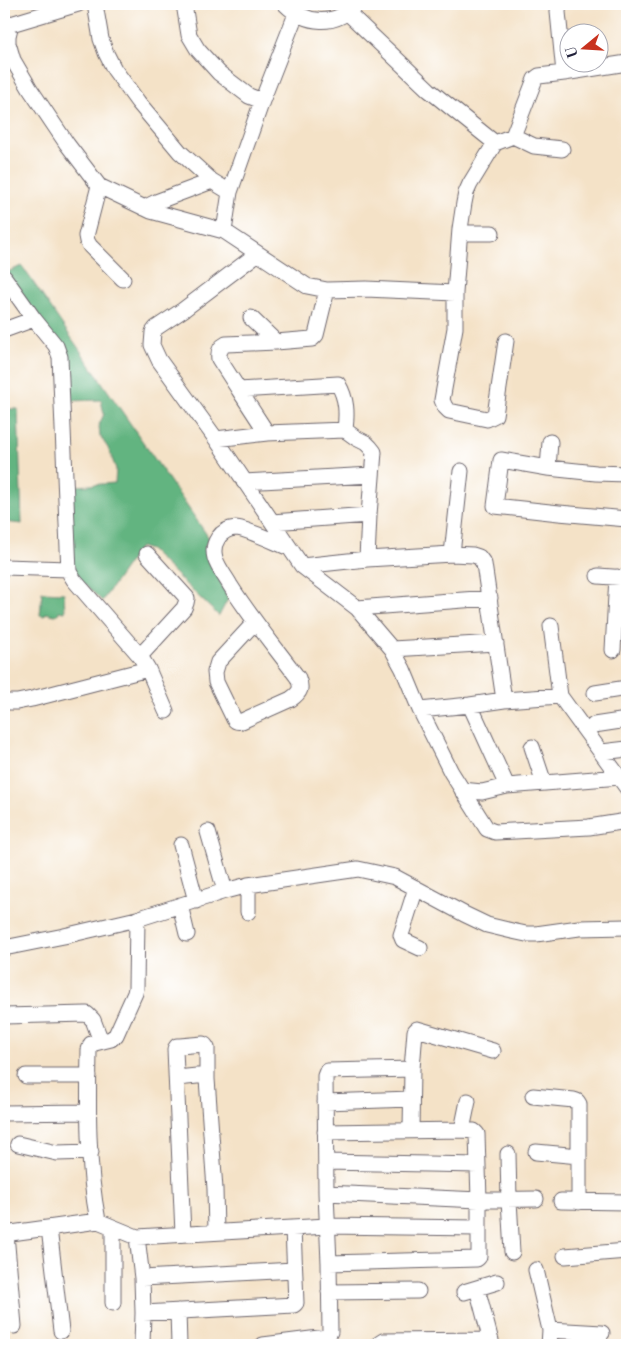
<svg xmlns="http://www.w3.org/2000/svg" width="631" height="1349" font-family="'Libre Bodoni',serif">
  <rect width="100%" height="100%" fill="#fff"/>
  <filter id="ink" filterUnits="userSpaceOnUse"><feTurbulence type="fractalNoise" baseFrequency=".02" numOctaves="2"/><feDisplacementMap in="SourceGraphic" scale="10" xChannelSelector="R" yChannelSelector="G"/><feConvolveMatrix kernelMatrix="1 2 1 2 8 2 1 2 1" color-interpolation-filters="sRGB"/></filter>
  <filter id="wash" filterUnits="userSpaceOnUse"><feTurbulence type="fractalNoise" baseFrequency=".0096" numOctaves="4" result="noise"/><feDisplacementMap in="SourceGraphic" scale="20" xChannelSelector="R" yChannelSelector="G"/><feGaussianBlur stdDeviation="1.12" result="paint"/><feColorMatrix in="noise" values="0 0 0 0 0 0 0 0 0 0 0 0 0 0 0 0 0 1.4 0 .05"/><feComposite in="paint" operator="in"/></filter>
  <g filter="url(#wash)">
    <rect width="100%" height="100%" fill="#f4e2c7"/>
    <path fill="#62b480" stroke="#426b5e" d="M 22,266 L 209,538 L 205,546 L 228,599 L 219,616 L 150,550 L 140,547 L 102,601 L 69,569 L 65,487 L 115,483 L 116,469 L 108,448 L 100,436 L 99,425 L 104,414 L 101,400 L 67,401 L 65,356 L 5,273 Z
      M 4,409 L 18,409 L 22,524 L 4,522 Z
      M 42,592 L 64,593 L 65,612 L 59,611 L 58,614 L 55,615 L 46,613 L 44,616 L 40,615 Z"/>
  </g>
  <g filter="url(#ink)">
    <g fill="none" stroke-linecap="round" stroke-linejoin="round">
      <g stroke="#6c656c" stroke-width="17">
        <path id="minor" d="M 78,4 L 11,24 L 8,36 L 8,43 L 13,60 L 30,89 L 67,144 L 99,186 L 151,211 L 224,231 L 307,286 L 327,290 L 366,289 L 455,293
          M 95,4 L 101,39 L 106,53 L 114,69 L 138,102 L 180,152 L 212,181 L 230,192
          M 184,4 L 189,35 L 198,50 L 219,73 L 249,96 L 262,101
          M 285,4 C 306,25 336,27 356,4
          M 347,12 L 429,90 L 495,143 L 513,136 L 534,146 L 562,149
          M 564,73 L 627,63
          M 513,136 L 535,79 L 539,76 L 564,73 L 558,12 L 559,4
          M 495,143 L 470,184 L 466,193 L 464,203 L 460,229 L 455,293 L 455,328 L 442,400 L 445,407 L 449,411 L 487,419 L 495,415 L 506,341
          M 99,186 L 86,236 L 87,241 L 90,246 L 123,279
          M 144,208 L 156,202 L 212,181
          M 224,231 L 230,192 L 262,101 L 296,14
          M 460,233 L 492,233
          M 257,254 L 183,310 L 156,328 L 153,332 L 152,345 L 159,360 L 216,439 L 302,566 L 357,608 L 392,649 L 403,669 L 420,710 L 451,772 L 487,829 L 495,832 L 589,827 L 627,821
          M 4,277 L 34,319 L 56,346 L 60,357 L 69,572 L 74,580 L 140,656 L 148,669
          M 251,318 L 276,342 L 312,339 L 316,335 L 317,331 L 327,290
          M 4,330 L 34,319
          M 239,390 L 219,359 C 218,352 220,347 226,344 L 276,342
          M 267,433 L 239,390 L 338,384 C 347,399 347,413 345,430
          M 216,439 L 267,433 L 345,430 L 356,438 L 366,443 L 370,447 L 374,452 L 369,515
          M 548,468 L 550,442
          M 627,474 L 596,473 L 548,468 L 501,460 L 495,506 L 559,513 L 627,519
          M 244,482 L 372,475
          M 272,522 L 369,515 L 367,559
          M 452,554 L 461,471
          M 302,566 L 367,559 L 452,554 L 473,555 L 479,557 L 484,564 L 504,700 L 470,705
          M 4,567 L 69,569
          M 598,576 L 627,578
          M 357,608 L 490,598
          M 255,622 L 218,662 L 215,672 L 216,682 L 234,719 C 236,722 238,722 242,721 L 291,699 C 301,692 302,688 298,678 C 275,647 250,617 230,585 C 225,576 218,568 215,558 C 211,544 220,529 236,528 C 245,528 279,544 290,548
          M 551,626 L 560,696 L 627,788
          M 392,649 L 496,643
          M 613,650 L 617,577
          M 140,656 L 184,608 L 186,603 L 187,598 L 147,554
          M 595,693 L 627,688
          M 504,700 L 560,696
          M 4,702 L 17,702 L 32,699 L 148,669 L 166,711
          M 420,710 L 470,705 L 507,786
          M 594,725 L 627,720
          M 532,747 L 544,783
          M 602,752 L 627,749
          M 462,790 L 482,792 L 507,786 L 620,777
          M 208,832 L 225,891
          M 181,845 L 196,901
          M 416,888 L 401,935 L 403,940 L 420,948
          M 180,905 L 187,934
          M 248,912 L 248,885
          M 4,948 L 64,936 L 137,919 L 225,891 L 248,885 L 358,869 L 395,877 L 464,914 L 487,925 L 512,931 L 526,934 L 536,934 L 579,928 L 627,927
          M 4,1016 L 87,1014 L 93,1020 L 101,1041
          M 412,1069 L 415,1031 L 417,1029 L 493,1051
          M 26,1076 L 89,1076
          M 177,1078 L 207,1075
          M 533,1096 L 574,1100 L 577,1101 L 579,1104 L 579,1202
          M 325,1102 L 411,1099
          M 4,1113 L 88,1112
          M 462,1130 L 468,1101
          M 325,1132 L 462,1130 L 474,1131 L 477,1134 L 479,1200 L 536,1199
          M 18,1144 L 57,1153 L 91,1152
          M 536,1152 L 579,1156
          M 508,1154 L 509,1200 L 512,1252
          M 326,1162 L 478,1165
          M 326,1193 L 479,1200 L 479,1257 L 477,1259 L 329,1263
          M 561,1201 L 627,1202
          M 98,1221 C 87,1165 88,1107 89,1050 L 91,1044 L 111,1039 L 116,1035 L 135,993 L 136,988 L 137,919
          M 49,1228 L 61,1331
          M 4,1234 L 98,1221 L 137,1237 L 327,1226 L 478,1228
          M 6,1234 L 14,1326
          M 183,1234 L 175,1049 L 177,1046 L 180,1046 L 203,1044 L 205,1045 L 207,1048 L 207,1079 L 215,1189 L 216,1232
          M 137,1237 L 142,1278 L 143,1313 L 142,1345
          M 565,1256 L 627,1251
          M 536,1270 L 550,1330 L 549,1345
          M 142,1278 L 294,1270
          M 477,1288 L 492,1345
          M 329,1292 L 418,1291
          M 464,1292 L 497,1282
          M 113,1303 L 113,1228
          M 178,1311 L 179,1345
          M 143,1313 L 294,1305 L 296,1303 L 293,1228
          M 550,1330 L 602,1333
          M 263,1345 L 327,1337 L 330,1332 L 329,1263 L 326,1193 L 325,1076 L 327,1071 L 412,1069 L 411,1131
          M 377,1345 L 383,1341 L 491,1340"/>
      </g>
      <use href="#minor" stroke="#fff" stroke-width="15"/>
    </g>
  </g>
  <rect width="631" height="1349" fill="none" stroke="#fff" stroke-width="20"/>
  <g transform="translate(584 48) rotate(252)"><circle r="24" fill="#ffffff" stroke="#a7a7b1"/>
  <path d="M0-4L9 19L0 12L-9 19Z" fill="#c8321e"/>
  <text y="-8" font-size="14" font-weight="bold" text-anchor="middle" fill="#22223b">U</text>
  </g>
</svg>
